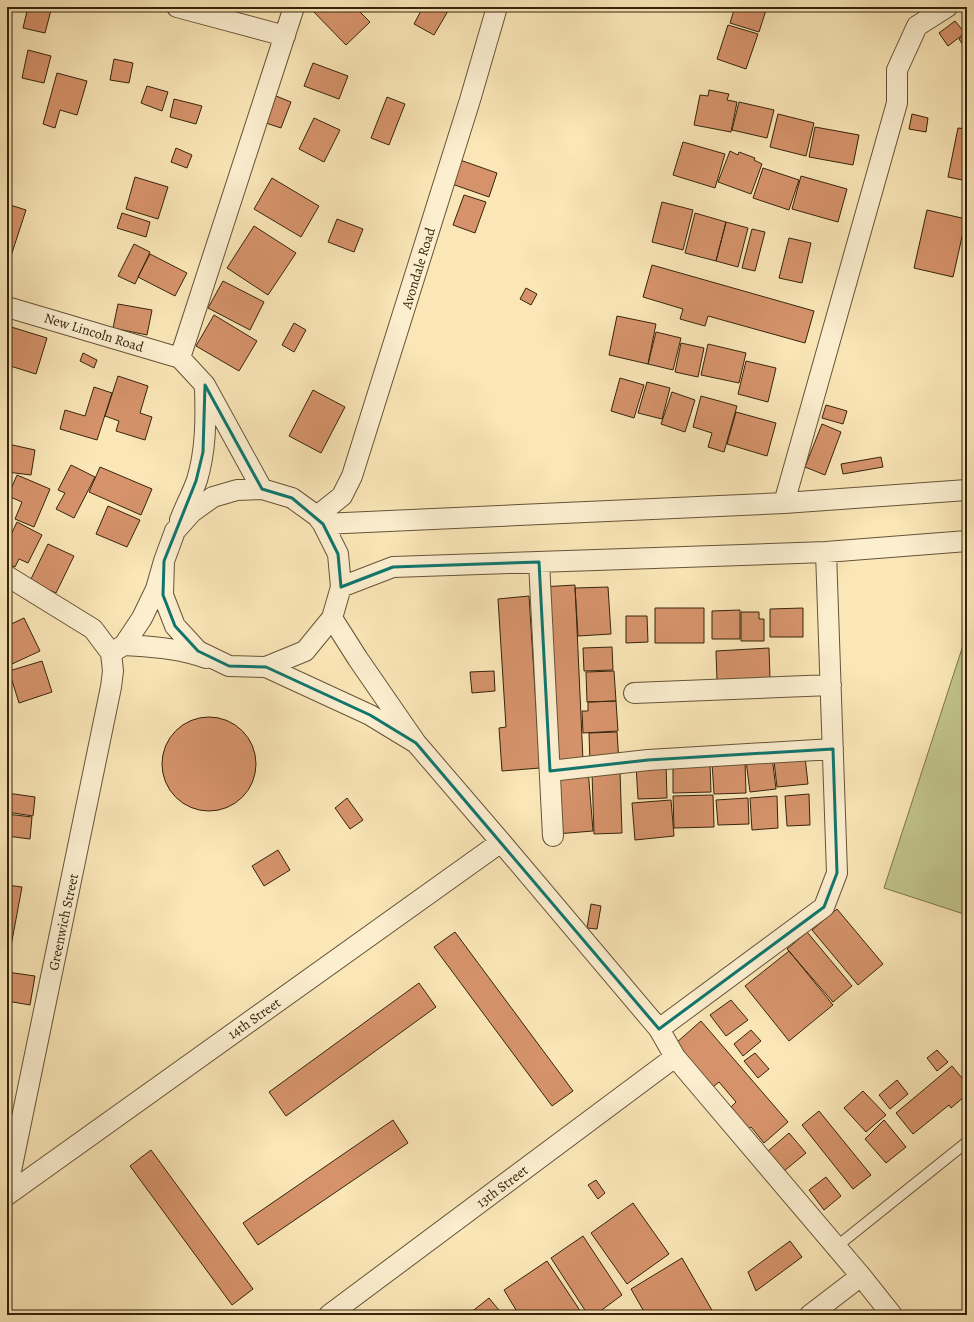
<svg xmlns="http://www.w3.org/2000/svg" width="974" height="1322" font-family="Alegreya,serif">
  <rect width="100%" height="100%" fill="#fae6b7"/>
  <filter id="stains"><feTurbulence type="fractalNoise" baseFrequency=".005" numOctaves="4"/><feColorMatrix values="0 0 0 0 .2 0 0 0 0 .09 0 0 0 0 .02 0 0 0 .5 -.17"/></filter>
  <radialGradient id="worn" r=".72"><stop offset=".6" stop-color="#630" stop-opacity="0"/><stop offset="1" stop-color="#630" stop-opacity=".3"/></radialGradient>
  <path fill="#c1c48c" stroke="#7b744c" d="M 967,633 L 967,915 L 884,888 Z"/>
  <path fill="#d6936b" stroke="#35240c" d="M 28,7 L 39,7 L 51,10 L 45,33 L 23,28 Z
    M 309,7 L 355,7 L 370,22 L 346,45 Z
    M 423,7 L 440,7 L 448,11 L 434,35 L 414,24 Z
    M 735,7 L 767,7 L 759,32 L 730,23 Z
    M 955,21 L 965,33 L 948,46 L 939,33 Z
    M 728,25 L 758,34 L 746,69 L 717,59 Z
    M 967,34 L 967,51 L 959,39 Z
    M 28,50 L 51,56 L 44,83 L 22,78 Z
    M 114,59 L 133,63 L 129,83 L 110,80 Z
    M 313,63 L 348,76 L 339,99 L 304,86 Z
    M 967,69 L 967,81 L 962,72 Z
    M 57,73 L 87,81 L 77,115 L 60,110 L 55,128 L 43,124 Z
    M 147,86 L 168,92 L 162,111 L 141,103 Z
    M 709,90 L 729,94 L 727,100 L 737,102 L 731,132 L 694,125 L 700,95 L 708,96 Z
    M 276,96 L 291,102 L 281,128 L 266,123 Z
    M 387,97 L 405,104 L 389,145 L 371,138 Z
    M 174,99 L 202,106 L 196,124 L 170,117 Z
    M 739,102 L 774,110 L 767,138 L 732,130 Z
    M 778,114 L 814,123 L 806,156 L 770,147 Z
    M 912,114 L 928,118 L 926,132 L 909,129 Z
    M 314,118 L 340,130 L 324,162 L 299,149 Z
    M 815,127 L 859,135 L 853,165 L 809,157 Z
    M 958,128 L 967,129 L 967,181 L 948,177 Z
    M 683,142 L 725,154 L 715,188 L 673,175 Z
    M 176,148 L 192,155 L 187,168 L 171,162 Z
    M 730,151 L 738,155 L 739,152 L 755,158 L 754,160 L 762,164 L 751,194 L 718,182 Z
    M 460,160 L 497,173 L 489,197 L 452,184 Z
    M 763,168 L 799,180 L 789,210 L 753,198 Z
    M 801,176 L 847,189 L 838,222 L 792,209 Z
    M 135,177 L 168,187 L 158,219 L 126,209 Z
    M 272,178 L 319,206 L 301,237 L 254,209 Z
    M 464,195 L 486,202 L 475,233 L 453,225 Z
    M 662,202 L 693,210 L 683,250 L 652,242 Z
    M 7,204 L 26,210 L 10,259 L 7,258 Z
    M 927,210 L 966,219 L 953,277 L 914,268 Z
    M 122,213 L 150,222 L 146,237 L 117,228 Z
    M 695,213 L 726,222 L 716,261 L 685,253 Z
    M 337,219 L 363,229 L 354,252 L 328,242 Z
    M 726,222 L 748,228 L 738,267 L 716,261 Z
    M 254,226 L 296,253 L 268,295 L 227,268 Z
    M 752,229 L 765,232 L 755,271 L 742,268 Z
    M 789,238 L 811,243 L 802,283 L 779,278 Z
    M 134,244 L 150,252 L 135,284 L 118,276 Z
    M 150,254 L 187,273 L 175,296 L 138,277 Z
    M 652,265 L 814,311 L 805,343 L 708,316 L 705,326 L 680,319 L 683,309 L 643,297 Z
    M 223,281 L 264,302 L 250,330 L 208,308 Z
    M 526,288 L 537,294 L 531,305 L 520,299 Z
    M 118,304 L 152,310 L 147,335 L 113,328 Z
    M 214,315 L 257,341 L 239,371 L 196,346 Z
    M 617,316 L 656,324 L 648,364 L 609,355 Z
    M 294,323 L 306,330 L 294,352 L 282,345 Z
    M 8,326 L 47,338 L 36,374 L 7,365 Z
    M 656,332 L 681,338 L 673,370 L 648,364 Z
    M 681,343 L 704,348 L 698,377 L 675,372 Z
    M 708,344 L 746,353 L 739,383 L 701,375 Z
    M 83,353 L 97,360 L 94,368 L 80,361 Z
    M 746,361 L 776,368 L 768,402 L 738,394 Z
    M 118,376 L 148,386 L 140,413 L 152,417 L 145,440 L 116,431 L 119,421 L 105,416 Z
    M 620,378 L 644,385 L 634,418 L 611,411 Z
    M 647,382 L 670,388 L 662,419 L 638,413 Z
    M 94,387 L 112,393 L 97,440 L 60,429 L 65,410 L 85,416 Z
    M 313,390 L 345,407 L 321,453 L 289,436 Z
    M 672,392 L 695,400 L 685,432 L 661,424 Z
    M 701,396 L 737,406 L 724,452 L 708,447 L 712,433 L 693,427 Z
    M 826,405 L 847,411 L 843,424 L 822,418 Z
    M 736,412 L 776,423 L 767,456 L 727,444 Z
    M 822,424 L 841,432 L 825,475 L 805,467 Z
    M 8,444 L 35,450 L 31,475 L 7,472 L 7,452 Z
    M 881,457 L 883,467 L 843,474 L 841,464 Z
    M 71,465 L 95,477 L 74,518 L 56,509 L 65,493 L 58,490 Z
    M 100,467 L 152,489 L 141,515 L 89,492 Z
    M 17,475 L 50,489 L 34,527 L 15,519 L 22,502 L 8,496 Z
    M 108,506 L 140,520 L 127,547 L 96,534 Z
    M 7,522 L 12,525 L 7,537 Z
    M 17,522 L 42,535 L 28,563 L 19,559 L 15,567 L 7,563 L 7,543 Z
    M 48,544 L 74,556 L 56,593 L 30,581 Z
    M 575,585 L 583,760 L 550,762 L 541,587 Z
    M 608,587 L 611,634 L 578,636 L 575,588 Z
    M 529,596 L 540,768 L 502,771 L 499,728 L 506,727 L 498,599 Z
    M 655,608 L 704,608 L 704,643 L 655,643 Z
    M 803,608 L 803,637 L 770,637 L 770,609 Z
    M 740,610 L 740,639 L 712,639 L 712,611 Z
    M 741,612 L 759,612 L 759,619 L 764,619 L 764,641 L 741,641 Z
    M 626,616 L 647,616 L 648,642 L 626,643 Z
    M 24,618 L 40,651 L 12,664 L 7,652 L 7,626 Z
    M 612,647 L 613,670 L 584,671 L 583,648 Z
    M 769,648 L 770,678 L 717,681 L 716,651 Z
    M 42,661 L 52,692 L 19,703 L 9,671 Z
    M 494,671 L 495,691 L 472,693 L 470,672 Z
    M 614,671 L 616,701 L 587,702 L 586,672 Z
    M 616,701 L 618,731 L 583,733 L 582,711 L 588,711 L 588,702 Z
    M162 764a47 47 0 1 1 94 0a47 47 0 1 1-94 0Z
    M 617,732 L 619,762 L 590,763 L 589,733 Z
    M 772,757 L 776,789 L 750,792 L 746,761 Z
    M 805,757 L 808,784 L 777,787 L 774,761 Z
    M 745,761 L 746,793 L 714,794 L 712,763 Z
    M 666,763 L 667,798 L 638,799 L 636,765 Z
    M 673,763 L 710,763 L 711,792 L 673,793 Z
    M 588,769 L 593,831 L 556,834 L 551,772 Z
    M 620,771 L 622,833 L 594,834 L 592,772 Z
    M 7,793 L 35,797 L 33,816 L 7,812 Z
    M 809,794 L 810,825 L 787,826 L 785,796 Z
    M 713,795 L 714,827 L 674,828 L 673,796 Z
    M 777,796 L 778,828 L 752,830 L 750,798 Z
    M 347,798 L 363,820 L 350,829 L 335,808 Z
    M 748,798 L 749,824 L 718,825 L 716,800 Z
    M 671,800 L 674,836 L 635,840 L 632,803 Z
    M 7,814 L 32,817 L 30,839 L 7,836 Z
    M 278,850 L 290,870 L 264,886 L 252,866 Z
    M 7,885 L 22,887 L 11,946 L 7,946 Z
    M 591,904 L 601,906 L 597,929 L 587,928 Z
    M 837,909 L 883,964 L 858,985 L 812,930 Z
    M 455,932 L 573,1091 L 552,1106 L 434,947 Z
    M 807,932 L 852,986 L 833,1002 L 787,949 Z
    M 789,951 L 833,1005 L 789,1041 L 745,986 Z
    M 7,972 L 35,976 L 30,1005 L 7,1001 Z
    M 419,983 L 436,1007 L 286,1116 L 269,1092 Z
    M 731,1000 L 748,1020 L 726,1036 L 710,1015 Z
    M 7,1017 L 11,1018 L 7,1033 Z
    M 701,1021 L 788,1122 L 764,1143 L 751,1127 L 747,1130 L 729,1109 L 736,1102 L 719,1082 L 713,1087 L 676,1043 Z
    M 751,1030 L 761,1041 L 743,1056 L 734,1044 Z
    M 937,1050 L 948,1062 L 937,1071 L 927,1058 Z
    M 755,1053 L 769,1069 L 758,1078 L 744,1061 Z
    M 952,1066 L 967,1084 L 967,1089 L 963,1093 L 965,1096 L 951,1108 L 949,1105 L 913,1134 L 896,1113 Z
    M 897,1080 L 908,1094 L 890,1109 L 879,1095 Z
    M 863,1091 L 886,1115 L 866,1132 L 844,1108 Z
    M 819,1111 L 871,1175 L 853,1189 L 802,1125 Z
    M 393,1120 L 408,1143 L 258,1245 L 243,1223 Z
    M 884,1120 L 906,1147 L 886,1163 L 865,1139 Z
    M 789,1133 L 806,1153 L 784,1171 L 768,1151 Z
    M 151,1150 L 253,1289 L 232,1305 L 130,1166 Z
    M 826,1177 L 841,1196 L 824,1210 L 809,1190 Z
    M 596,1180 L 605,1193 L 598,1199 L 588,1185 Z
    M 633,1203 L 669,1254 L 627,1284 L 591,1233 Z
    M 583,1236 L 622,1295 L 595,1315 L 588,1315 L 551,1258 Z
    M 790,1241 L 802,1257 L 756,1291 L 748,1272 Z
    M 682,1258 L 713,1312 L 709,1315 L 664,1315 L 662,1312 L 658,1315 L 646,1315 L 631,1289 Z
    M 547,1261 L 583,1315 L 519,1315 L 504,1290 Z
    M 489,1298 L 503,1315 L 472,1315 L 470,1313 Z"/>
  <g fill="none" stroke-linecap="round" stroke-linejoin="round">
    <g stroke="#665437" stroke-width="12">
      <path id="service" d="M 836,1247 L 967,1142"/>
    </g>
    <g stroke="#665437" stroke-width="22">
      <path id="minor" d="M 177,7 L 285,36
        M 7,307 L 180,358
        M 180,358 L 294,7
        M 180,358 L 205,385 L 262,489
        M 784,503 L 897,103 L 897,70 L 917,26 L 947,7
        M 317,516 L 342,496 L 352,476 L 470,100 L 497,7
        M 180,520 C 185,507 192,494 197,480 C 206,450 206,419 205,388
        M 323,524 L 784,503 L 967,490
        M 539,562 L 553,836
        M 7,576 L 93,629 L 111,653
        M 341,587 L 393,567 L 826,552 L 967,541
        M 124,645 C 152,647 180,648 206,658
        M 111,653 L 124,645 L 142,618 L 156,589 L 164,561 L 175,531 L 192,512 L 213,497 L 237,490 L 262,489 L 292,498 L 317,516 L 323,524 L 338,554 L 341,587 L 332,618 L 305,651 L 266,667 L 229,666 L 198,651 L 175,626 L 163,595 L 164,561
        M 266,667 L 370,715 L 416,743 L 358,659 L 332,618
        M 634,693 L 831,685
        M 416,743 L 501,842 L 659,1029 L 675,1057 L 861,1276 L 892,1315
        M 550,771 L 648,760 L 833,749
        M 659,1029 L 824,907 L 837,873 L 826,552
        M 7,1190 L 111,687 L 113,671 L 111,653
        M 7,1195 L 501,842
        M 329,1315 L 675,1057
        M 810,1315 L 861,1276"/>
    </g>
    <use href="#service" stroke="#fcefd0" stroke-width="10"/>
    <use href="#minor" stroke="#fcefd0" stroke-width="20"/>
  </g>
  <path fill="none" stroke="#0f766e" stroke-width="3" stroke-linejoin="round" d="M 205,385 L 262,489 L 292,498 L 323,524 L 338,554 L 341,587 L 393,567 L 539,562 L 550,771 L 648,760 L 833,749 L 837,873 L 824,907 L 659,1029 L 416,743 L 370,715 L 266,667 L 229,666 L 198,651 L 175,626 L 163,595 L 164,561 L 196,481 L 203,452 Z"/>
  <g text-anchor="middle" stroke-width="4" stroke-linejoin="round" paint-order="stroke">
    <g font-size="14" fill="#35240c" stroke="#fcefd0">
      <text transform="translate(418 268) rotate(-73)" y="5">Avondale Road</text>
      <text transform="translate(94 332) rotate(17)" y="5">New Lincoln Road</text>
      <text transform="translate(63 922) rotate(-78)" y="5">Greenwich Street</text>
      <text transform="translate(254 1018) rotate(-35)" y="5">14th Street</text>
      <text transform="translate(502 1186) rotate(-37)" y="5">13th Street</text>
    </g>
  </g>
  <rect width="974" height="1322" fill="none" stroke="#fae6b7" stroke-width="24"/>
  <rect x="8" y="8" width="958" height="1306" fill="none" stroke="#35240c" stroke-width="2"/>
  <rect x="12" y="12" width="950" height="1298" fill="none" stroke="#35240c"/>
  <rect width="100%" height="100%" filter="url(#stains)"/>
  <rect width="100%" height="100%" fill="url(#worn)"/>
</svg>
